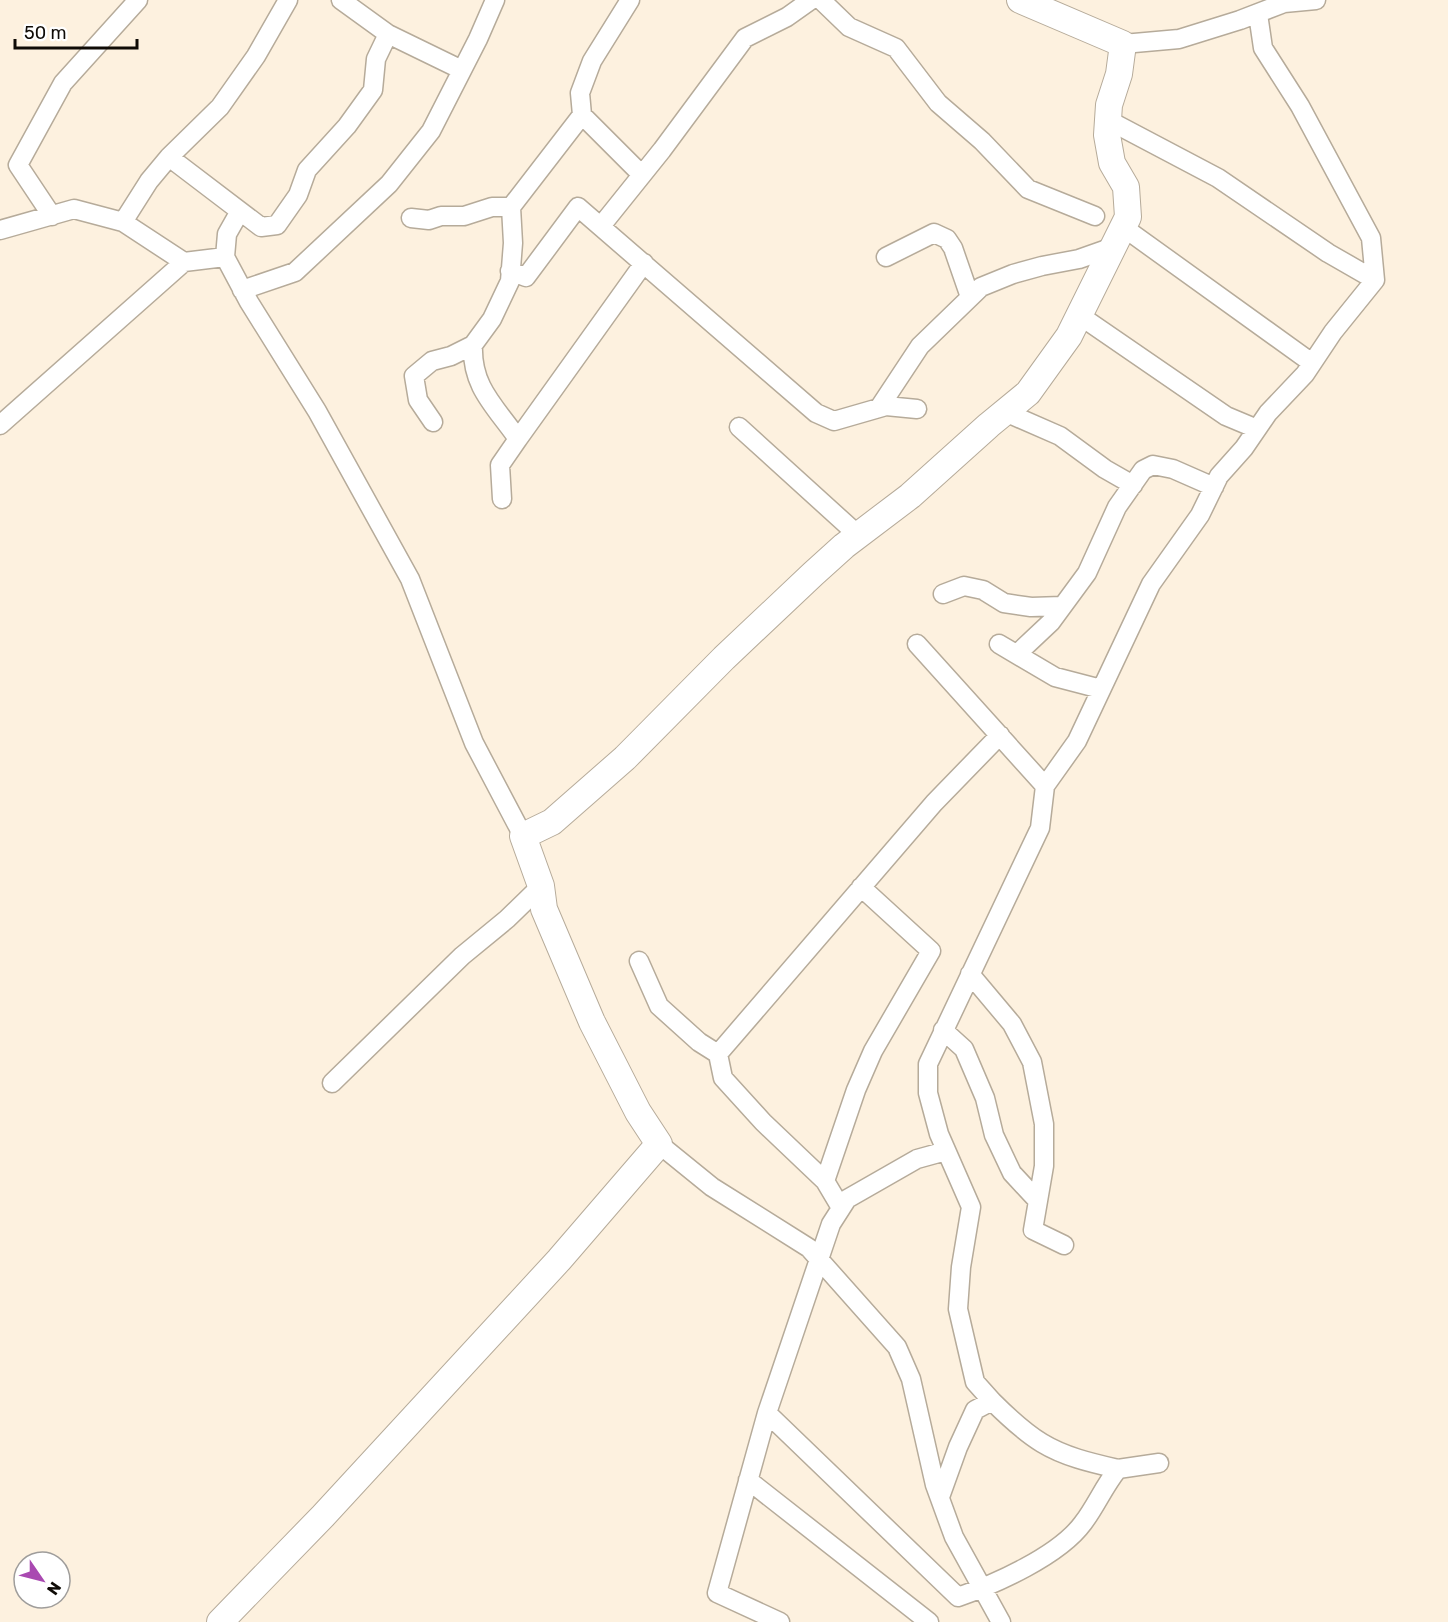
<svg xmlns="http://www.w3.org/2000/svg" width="1448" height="1622" font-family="Rubik,sans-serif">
  <rect width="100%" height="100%" fill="#fdf1df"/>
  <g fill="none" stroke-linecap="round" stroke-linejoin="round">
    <g stroke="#b6ab9a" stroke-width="21">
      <path id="street" d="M 630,0 L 592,61 L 580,93 L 582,115 L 642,175
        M 821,0 L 849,27 L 896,48 L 938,103 L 982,141 L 1028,189 L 1095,216
        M 388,34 L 462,70
        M 1123,44 L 1179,39 L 1240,20 L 1284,3 L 1316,0
        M 1108,120 L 1218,178 L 1328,253 L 1375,280
        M 169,157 L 261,227 L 277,225 L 298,195 L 307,170 L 347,126 L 373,90 L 376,59 L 388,34 L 341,0
        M 52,216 L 18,165 L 63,83 L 138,0
        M 411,218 L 429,220 L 441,216 L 464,216 L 492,207 L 511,207
        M 123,222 L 149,181 L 169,157 L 220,107 L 256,56 L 288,0
        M 601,226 L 662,150 L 745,38 L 787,17 L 811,0
        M 1123,227 L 1312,363
        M 0,230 L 74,209 L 123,222 L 184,262 L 225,257 L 249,302 L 317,411 L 410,579 L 474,743 L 523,836
        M 225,257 L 227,234 L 240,211
        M 886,257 L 934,233 L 947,239 L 953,248 L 970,297
        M 510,271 L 526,277 L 578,207 L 816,413 L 834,421 L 886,406 L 917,409
        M 242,290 L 295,272 L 389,184 L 431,131 L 478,39 L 495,0
        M 1079,315 L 1226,416 L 1257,429
        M 473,345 C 471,387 496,407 518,439 L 500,465 L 502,499
        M 879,408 L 920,346 L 981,287 L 1013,274 L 1042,266 L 1079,259 L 1113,247
        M 1005,412 L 1060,436 L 1105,469 L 1133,485
        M 433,422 L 418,400 L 414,376 L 432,361 L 451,356 L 473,345 L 492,319 L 510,281 L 513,243 L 511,207 L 582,115
        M 0,425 L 184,262
        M 739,427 L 858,535
        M 518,439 L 644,263
        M 943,594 L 964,586 L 983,590 L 1004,603 L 1031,607 L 1062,606
        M 917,644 L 1045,786 L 1040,828 L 928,1064 L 928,1093 L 939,1134 L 971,1207 L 961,1267 L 958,1309 L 975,1382 L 992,1401
        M 999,644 L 1055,677 L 1101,689
        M 1017,654 L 1051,622 L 1087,573 L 1117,507 L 1143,470 L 1153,465 L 1173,469 L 1214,487
        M 1045,786 L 1077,741 L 1151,584 L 1200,515 L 1219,476 L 1244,448 L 1268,413 L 1305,374 L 1333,332 L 1375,280 L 1371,238 L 1300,106 L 1263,48 L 1258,14
        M 639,961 L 659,1006 L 699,1042 L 718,1054
        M 970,974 L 1012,1024 L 1032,1062 L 1044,1124 L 1044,1166 L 1033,1230 L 1064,1245
        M 943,1030 L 964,1049 L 985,1098 L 994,1135 L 1012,1173 L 1038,1201
        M 332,1083 L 462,956 L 507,919 L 541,886
        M 659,1144 L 712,1187 L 809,1248 L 897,1347 L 911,1379 L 935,1485 L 954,1537 L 1001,1622
        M 825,1181 L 763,1122 L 723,1078 L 718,1054 L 934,803 L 1000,735
        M 841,1208 L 825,1181 L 856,1090 L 873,1051 L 931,951 L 861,887
        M 767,1413 L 958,1597 C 995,1584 1059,1556 1083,1523 C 1096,1506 1104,1486 1118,1469 L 1159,1463
        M 748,1480 L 929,1622
        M 940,1497 L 958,1447 L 975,1410 L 992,1401 C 1007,1416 1024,1432 1042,1443 C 1065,1457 1092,1463 1118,1469
        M 780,1622 L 717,1593 L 767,1413 L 831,1224 L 847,1199 L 917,1159 L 946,1151"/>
    </g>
    <g stroke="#b6ab9a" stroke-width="28">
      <path id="secondary" d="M 220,1622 L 323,1516 L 559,1260 L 659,1144 L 638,1112 L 592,1022 L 544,909 L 541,886 L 523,836 L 552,822 L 625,758 L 724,658 L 813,574 L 844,546 L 910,496 L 989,425 L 1028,393 L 1069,336 L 1128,217 L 1126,187 L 1112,163 L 1107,135 L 1109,105 L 1119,74 L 1123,44 L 1020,0"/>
    </g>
    <use href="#street" stroke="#fff" stroke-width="18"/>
    <use href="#secondary" stroke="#fff" stroke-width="26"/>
  </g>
  <g transform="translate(42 1580) rotate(125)"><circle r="28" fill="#ffffff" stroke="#9f9d9b" stroke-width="1.5"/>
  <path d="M0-4.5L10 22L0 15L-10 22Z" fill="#a949b1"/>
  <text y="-9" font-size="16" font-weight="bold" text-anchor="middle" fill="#0f0b06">N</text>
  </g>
  <path d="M15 39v9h122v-9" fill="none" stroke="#0f0b06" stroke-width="3"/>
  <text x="24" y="39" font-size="18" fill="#0f0b06" stroke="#ffffff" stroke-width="4.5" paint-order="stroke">50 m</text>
</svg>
